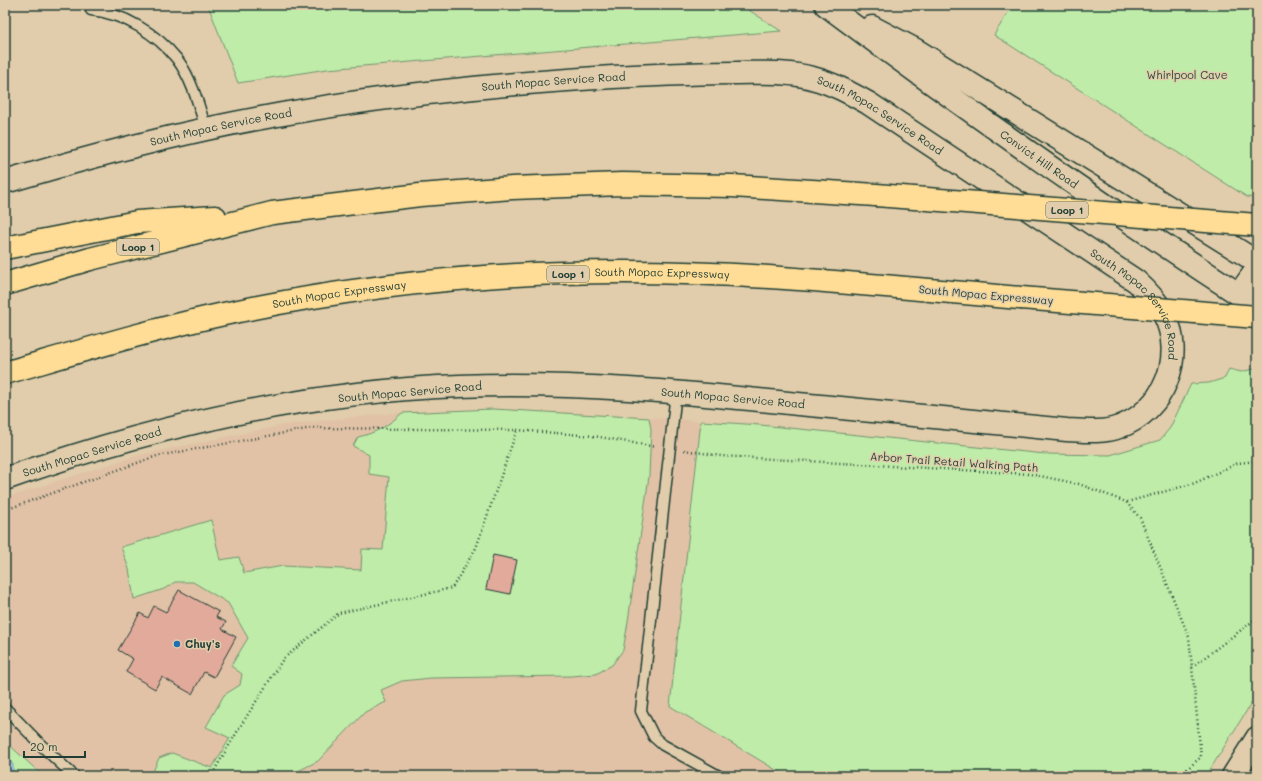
<svg xmlns="http://www.w3.org/2000/svg" width="1262" height="781" font-family="Mali,sans-serif">
  <rect width="100%" height="100%" fill="#e1cdab"/>
  <filter id="ink" filterUnits="userSpaceOnUse"><feTurbulence type="fractalNoise" baseFrequency=".025" numOctaves="2"/><feDisplacementMap in="SourceGraphic" scale="8" xChannelSelector="R" yChannelSelector="G"/><feConvolveMatrix kernelMatrix="1 2 1 2 8 2 1 2 1" color-interpolation-filters="sRGB"/></filter>
  <g filter="url(#ink)">
    <path fill="#e1c2a6" d="M 493,409 L 592,414 L 701,421 L 670,706 L 786,776 L 43,776 L 5,741 L 5,498 L 135,456 L 283,425 L 393,413 Z"/>
    <path fill="#c0eca9" stroke="#70946e" d="M 208,5 L 741,5 L 781,31 L 327,69 L 238,83 Z
      M 1013,5 L 1257,5 L 1257,198 L 1247,197 L 994,35 Z
      M 1257,368 L 1257,694 L 1206,776 L 786,776 L 670,706 L 701,421 L 760,425 L 1045,454 L 1110,455 L 1160,440 L 1170,428 L 1191,384 L 1209,383 L 1225,378 L 1229,369 L 1241,372 Z
      M 493,409 L 649,418 L 651,429 L 649,476 L 627,628 L 623,650 L 612,665 L 596,674 L 571,676 L 431,678 L 402,681 L 381,690 L 386,702 L 365,712 L 318,761 L 288,776 L 151,776 L 159,758 L 172,753 L 212,768 L 230,738 L 206,727 L 224,695 L 240,685 L 242,674 L 231,666 L 248,638 L 228,603 L 193,582 L 175,582 L 164,589 L 134,599 L 129,569 L 121,547 L 211,520 L 220,560 L 239,557 L 244,573 L 283,566 L 361,570 L 362,549 L 383,550 L 389,477 L 369,474 L 369,455 L 353,446 L 358,437 C 376,433 389,425 402,413 Z
      M 5,741 L 43,776 L 5,776 Z"/>
    <path fill="#acd3f6" stroke="#7497a8" d="M 5,752 L 13,765 L 13,776 L 5,776 Z"/>
    <path fill="#e2aa9b" stroke="#1f3d34" d="M 493,555 L 517,560 L 510,594 L 486,589 Z
      M 179,590 L 219,612 L 216,617 L 226,622 L 222,629 L 236,637 L 214,677 L 204,672 L 192,694 L 162,677 L 155,689 L 126,672 L 133,659 L 118,650 L 140,613 L 148,618 L 154,606 L 166,612 Z"/>
    <g fill="none" stroke-linecap="round" stroke-linejoin="round">
      <g stroke="#1f3d34" stroke-width="13">
        <path id="service" d="M 91,10 C 123,13 157,34 177,59 C 192,79 199,106 206,129
          M 676,392 L 641,711 L 654,737 L 663,745 L 719,776
          M 5,708 L 41,745 L 74,776"/>
      </g>
      <g stroke="#1f3d34" stroke-width="25">
        <g id="tertiary">
          <path id="s1" d="M 826,5 C 966,110 1110,211 1257,306"/>
          <path d="M 872,27 L 916,50 L 1257,262"/>
          <path id="s2" d="M 5,182 C 72,162 138,144 206,129 C 340,100 476,85 613,77 C 654,75 695,73 737,73 C 761,73 788,71 812,78 C 832,83 850,93 868,103 L 1136,281 C 1147,291 1157,301 1164,314 C 1186,357 1164,411 1119,427 C 1104,433 1084,431 1067,430 C 978,421 888,412 798,404 C 685,392 572,382 459,386 C 304,392 150,427 5,479"/>
          <path d="M 1239,294 L 1257,269"/>
          <path d="M 1233,776 L 1257,738"/>
        </g>
      </g>
      <g stroke="#1f3d34" stroke-width="25">
        <g id="motorway">
          <path d="M 5,248 L 137,222 L 215,217"/>
          <path d="M 5,284 L 90,259 L 272,213 L 420,195 L 512,188 L 622,184 L 732,186 L 876,195"/>
          <path id="s3" d="M 5,373 C 78,352 150,330 224,314 C 354,286 491,272 624,272 C 757,272 889,287 1021,298"/>
        </g>
      </g>
      <path stroke="#1f3d34" stroke-width="2.5" stroke-dasharray="1 3" stroke-linecap="butt" d="M 684,450 L 721,456 L 1030,474 L 1079,484 L 1126,502 L 1140,518 L 1189,637 L 1201,757 L 1179,776
        M 1127,502 L 1195,483 L 1238,463 L 1257,461
        M 5,510 L 157,456 L 312,428 L 517,430 L 594,436 L 656,447
        M 1192,667 L 1257,618
        M 209,776 L 214,771 L 240,727 L 283,659 L 339,613 L 452,588 L 476,548 L 517,430"/>
      <use href="#service" stroke="#e1cdab" stroke-width="10"/>
      <use href="#tertiary" stroke="#e1cdab" stroke-width="22"/>
      <use href="#motorway" stroke="#ffdd96" stroke-width="22"/>
      <g stroke="#1f3d34" stroke-width="25" stroke-linecap="butt">
        <path id="motorway-bridge" d="M 876,195 L 1257,225
          M 1021,298 L 1257,317"/>
      </g>
      <use href="#motorway-bridge" stroke="#ffdd96" stroke-width="22"/>
    </g>
  </g>
  <circle fill="#1f6fb2" stroke="#e1cdab" stroke-width="1.5" cx="177" cy="644" r="4"/>
  <g text-anchor="middle" stroke-width="3" stroke-linejoin="round" paint-order="stroke">
    <g fill="#e1cdab" stroke="#596858" stroke-width="1">
      <rect x="1046" y="202" width="42" height="16" rx="3"/>
      <rect x="117" y="239" width="42" height="16" rx="3"/>
      <rect x="547" y="266" width="42" height="16" rx="3"/>
    </g>
    <g font-size="10" font-weight="bold" fill="#1f3d34">
      <text x="1067" y="214">Loop 1</text>
      <text x="138" y="251">Loop 1</text>
      <text x="568" y="278">Loop 1</text>
    </g>
    <g font-size="11" fill="#27463a" stroke="#e1cdab">
      <text x="1187" y="79">Whirlpool Cave</text>
    </g>
    <g font-size="11" fill="#1f3d34" stroke="#e1cdab">
      <text dy="4" stroke="none"><textPath href="#s2" startOffset="559">South Mopac Service Road</textPath></text>
      <text dy="4" stroke="none"><textPath href="#s2" startOffset="896">South Mopac Service Road</textPath></text>
      <text dy="4" stroke="none"><textPath href="#s2" startOffset="223">South Mopac Service Road</textPath></text>
      <text dy="4" stroke="none"><textPath href="#s1" startOffset="263">Convict Hill Road</textPath></text>
      <text dy="4" stroke="none"><textPath href="#s3" startOffset="668">South Mopac Expressway</textPath></text>
      <text dy="4" stroke="none"><textPath href="#s3" startOffset="344">South Mopac Expressway</textPath></text>
      <text transform="translate(986 295) rotate(5)" y="4">South Mopac Expressway</text>
      <text dy="4" stroke="none"><textPath href="#s2" startOffset="1220">South Mopac Service Road</textPath></text>
      <text transform="translate(410 392) rotate(-5)" y="4">South Mopac Service Road</text>
      <text transform="translate(733 398) rotate(5)" y="4">South Mopac Service Road</text>
      <text transform="translate(92 452) rotate(-17)" y="4">South Mopac Service Road</text>
      <text transform="translate(954 462) rotate(4)" y="4">Arbor Trail Retail Walking Path</text>
    </g>
    <g font-size="11" font-weight="bold" fill="#1f3d34" stroke="#e1cdab" text-anchor="start">
      <text x="185" y="648">Chuy's</text>
    </g>
  </g>
  <rect width="1262" height="781" fill="none" stroke="#e1cdab" stroke-width="20"/>
  <rect x="10" y="10" width="1242" height="761" fill="none" stroke="#1f3d34" stroke-width="1.5" filter="url(#ink)"/>
  <path d="M24 751v6h61v-6" fill="none" stroke="#1f3d34" stroke-width="2"/>
  <text x="30" y="751" font-size="12" fill="#1f3d34" stroke="#e1cdab" stroke-width="3" paint-order="stroke">20 m</text>
</svg>
